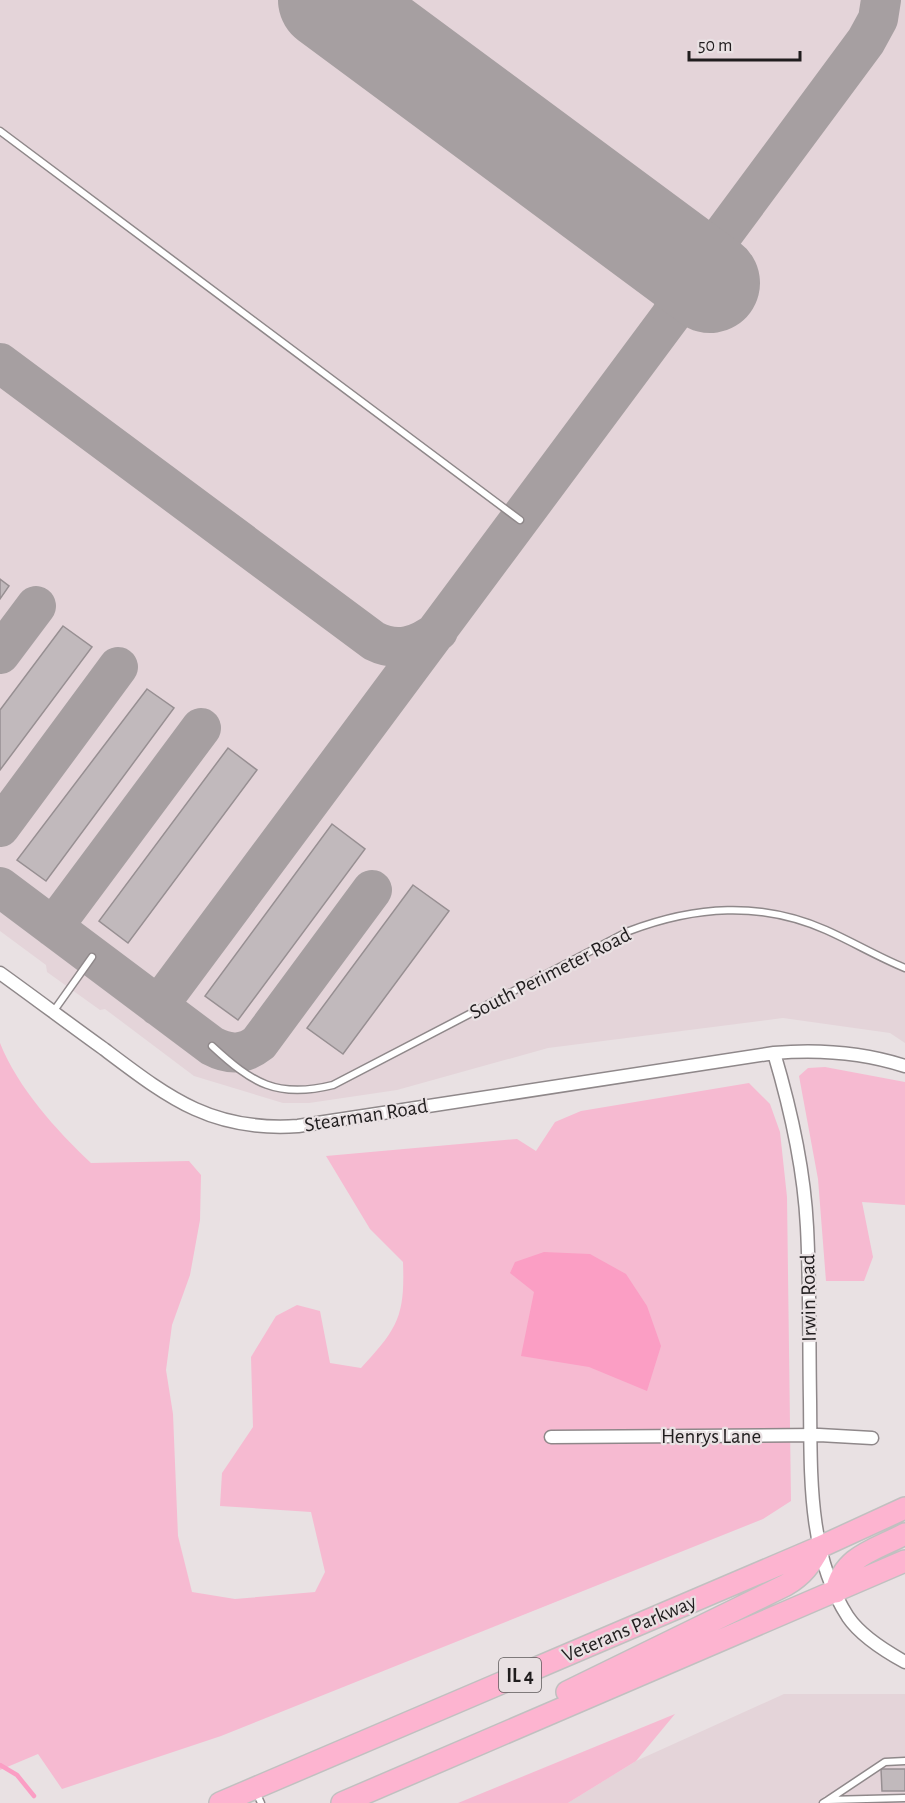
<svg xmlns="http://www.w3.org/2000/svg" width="905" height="1803" font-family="'Alegreya Sans',sans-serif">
  <rect width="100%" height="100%" fill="#e9e1e3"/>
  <path fill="#e4d4d9" d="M 0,0 L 905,0 L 905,1043 L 890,1033 L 783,1018 L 548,1048 L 397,1090 L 309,1103 L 283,1103 L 194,1076 L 105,1009 L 100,1010 L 47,972 L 46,965 L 0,931 Z
    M 784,1694 L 905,1694 L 905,1803 L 568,1803 L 636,1761 Z"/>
  <path fill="#f6bad1" d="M 0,1043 C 18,1088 56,1130 91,1163 L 189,1161 L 201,1175 L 200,1220 L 190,1275 L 172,1325 L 166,1370 L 173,1414 L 178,1536 L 192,1592 L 235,1599 L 315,1592 L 325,1572 L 311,1512 L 220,1506 L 222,1473 L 253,1427 L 251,1357 L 276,1316 L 297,1305 L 320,1311 L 330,1363 L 361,1368 C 398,1328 405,1316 403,1262 L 370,1229 L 326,1156 L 517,1139 L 536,1151 L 555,1122 L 581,1111 L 749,1083 L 770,1104 L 780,1132 L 787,1197 L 791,1501 L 763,1519 L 221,1736 L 62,1789 L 38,1754 L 0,1770 Z
    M 825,1067 L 905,1082 L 905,1205 L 862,1202 L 873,1257 L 864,1281 L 826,1281 L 818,1179 L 799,1076 L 808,1068 Z
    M 675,1714 L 636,1761 L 568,1803 L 458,1803 Z"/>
  <path fill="#fb9ec4" d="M 544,1252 L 590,1254 L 626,1274 L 647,1306 L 661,1346 L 647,1391 L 589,1367 L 521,1356 L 534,1292 L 510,1273 L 515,1262 Z"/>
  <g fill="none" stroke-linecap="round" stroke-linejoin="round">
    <path stroke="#fb9ec4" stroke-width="4.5" d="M 0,1765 L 17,1775 L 34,1796"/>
    <path stroke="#a69fa1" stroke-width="40" d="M 0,363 L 374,641 C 398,653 418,646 438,631
      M 0,654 L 36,606
      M 0,827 L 118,667
      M 0,887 L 212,1046 C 229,1055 244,1055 259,1043 L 372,890
      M 53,927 L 201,728
      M 158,1006 L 670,317 L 695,272 L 866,41 L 878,19 L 881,0"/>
    <path stroke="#a69fa1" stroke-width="100" d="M 328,0 L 710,283"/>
  </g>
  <path fill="#c1b9bc" stroke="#978f92" stroke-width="1.5" d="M 0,579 L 9,586 L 0,599 Z
    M 63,626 L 92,647 L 0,770 L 0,710 Z
    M 147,689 L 174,708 L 46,881 L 17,860 Z
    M 228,748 L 257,770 L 128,943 L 99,921 Z
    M 332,824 L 365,849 L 238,1020 L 205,996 Z
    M 413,885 L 449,911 L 343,1054 L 307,1028 Z
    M 881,1769 L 905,1769 L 905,1791 L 882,1791 Z"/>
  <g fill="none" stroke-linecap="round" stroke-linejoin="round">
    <g stroke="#8f888a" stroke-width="9">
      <path id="lane" d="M 0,131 L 520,520
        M 53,1012 L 92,957
        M 212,1046 C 252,1083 277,1099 333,1085 L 629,931 C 695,906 760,901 826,930 C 853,942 878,957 905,968
        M 256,1792 L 261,1803
        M 828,1800 L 885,1762 L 905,1761
        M 823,1803 L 828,1800 L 905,1798"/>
    </g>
    <g stroke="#8f888a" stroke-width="15">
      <path id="street" d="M 0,973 C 35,998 69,1024 104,1049 C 169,1098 212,1132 298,1126 L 774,1053 C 820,1049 861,1052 905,1066
        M 774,1053 C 791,1110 804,1168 807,1227 C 810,1285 809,1343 810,1400 C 811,1472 807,1554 848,1617 C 861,1636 885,1651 905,1662
        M 551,1437 L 819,1435 L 872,1438"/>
    </g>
    <g stroke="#c1c0c0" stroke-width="24">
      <path id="highway" d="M 836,1592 C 843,1556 875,1550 905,1534
        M 567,1692 L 786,1585 C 803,1575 811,1564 820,1547
        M 220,1803 L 820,1547 L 905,1508
        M 342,1803 L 905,1561"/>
    </g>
    <use href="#lane" stroke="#fff" stroke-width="6"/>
    <use href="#street" stroke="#fff" stroke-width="12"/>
    <use href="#highway" stroke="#fdb4d0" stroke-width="21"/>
  </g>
  <g text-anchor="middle" stroke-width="4.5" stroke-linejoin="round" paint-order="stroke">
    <rect fill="#e9e1e3" stroke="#5c5859" stroke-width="1.5" x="499" y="1658" width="42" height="34" rx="4.5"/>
    <g font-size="20" font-weight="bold" fill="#201d1e">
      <text x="520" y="1682">IL 4</text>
    </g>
    <g font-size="21" fill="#201d1e" stroke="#e9e1e3">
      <text transform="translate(550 973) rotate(-27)" y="7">South Perimeter Road</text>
      <text transform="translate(366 1115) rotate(-9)" y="7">Stearman Road</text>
      <text transform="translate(808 1298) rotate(-91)" y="7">Irwin Road</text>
      <text x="711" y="1443">Henrys Lane</text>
      <text transform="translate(629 1628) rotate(-23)" y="7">Veterans Parkway</text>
    </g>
  </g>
  <path d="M689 51v9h111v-9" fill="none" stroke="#201d1e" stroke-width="3"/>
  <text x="698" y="51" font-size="18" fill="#201d1e" stroke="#e9e1e3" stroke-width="4.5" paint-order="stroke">50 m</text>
</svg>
